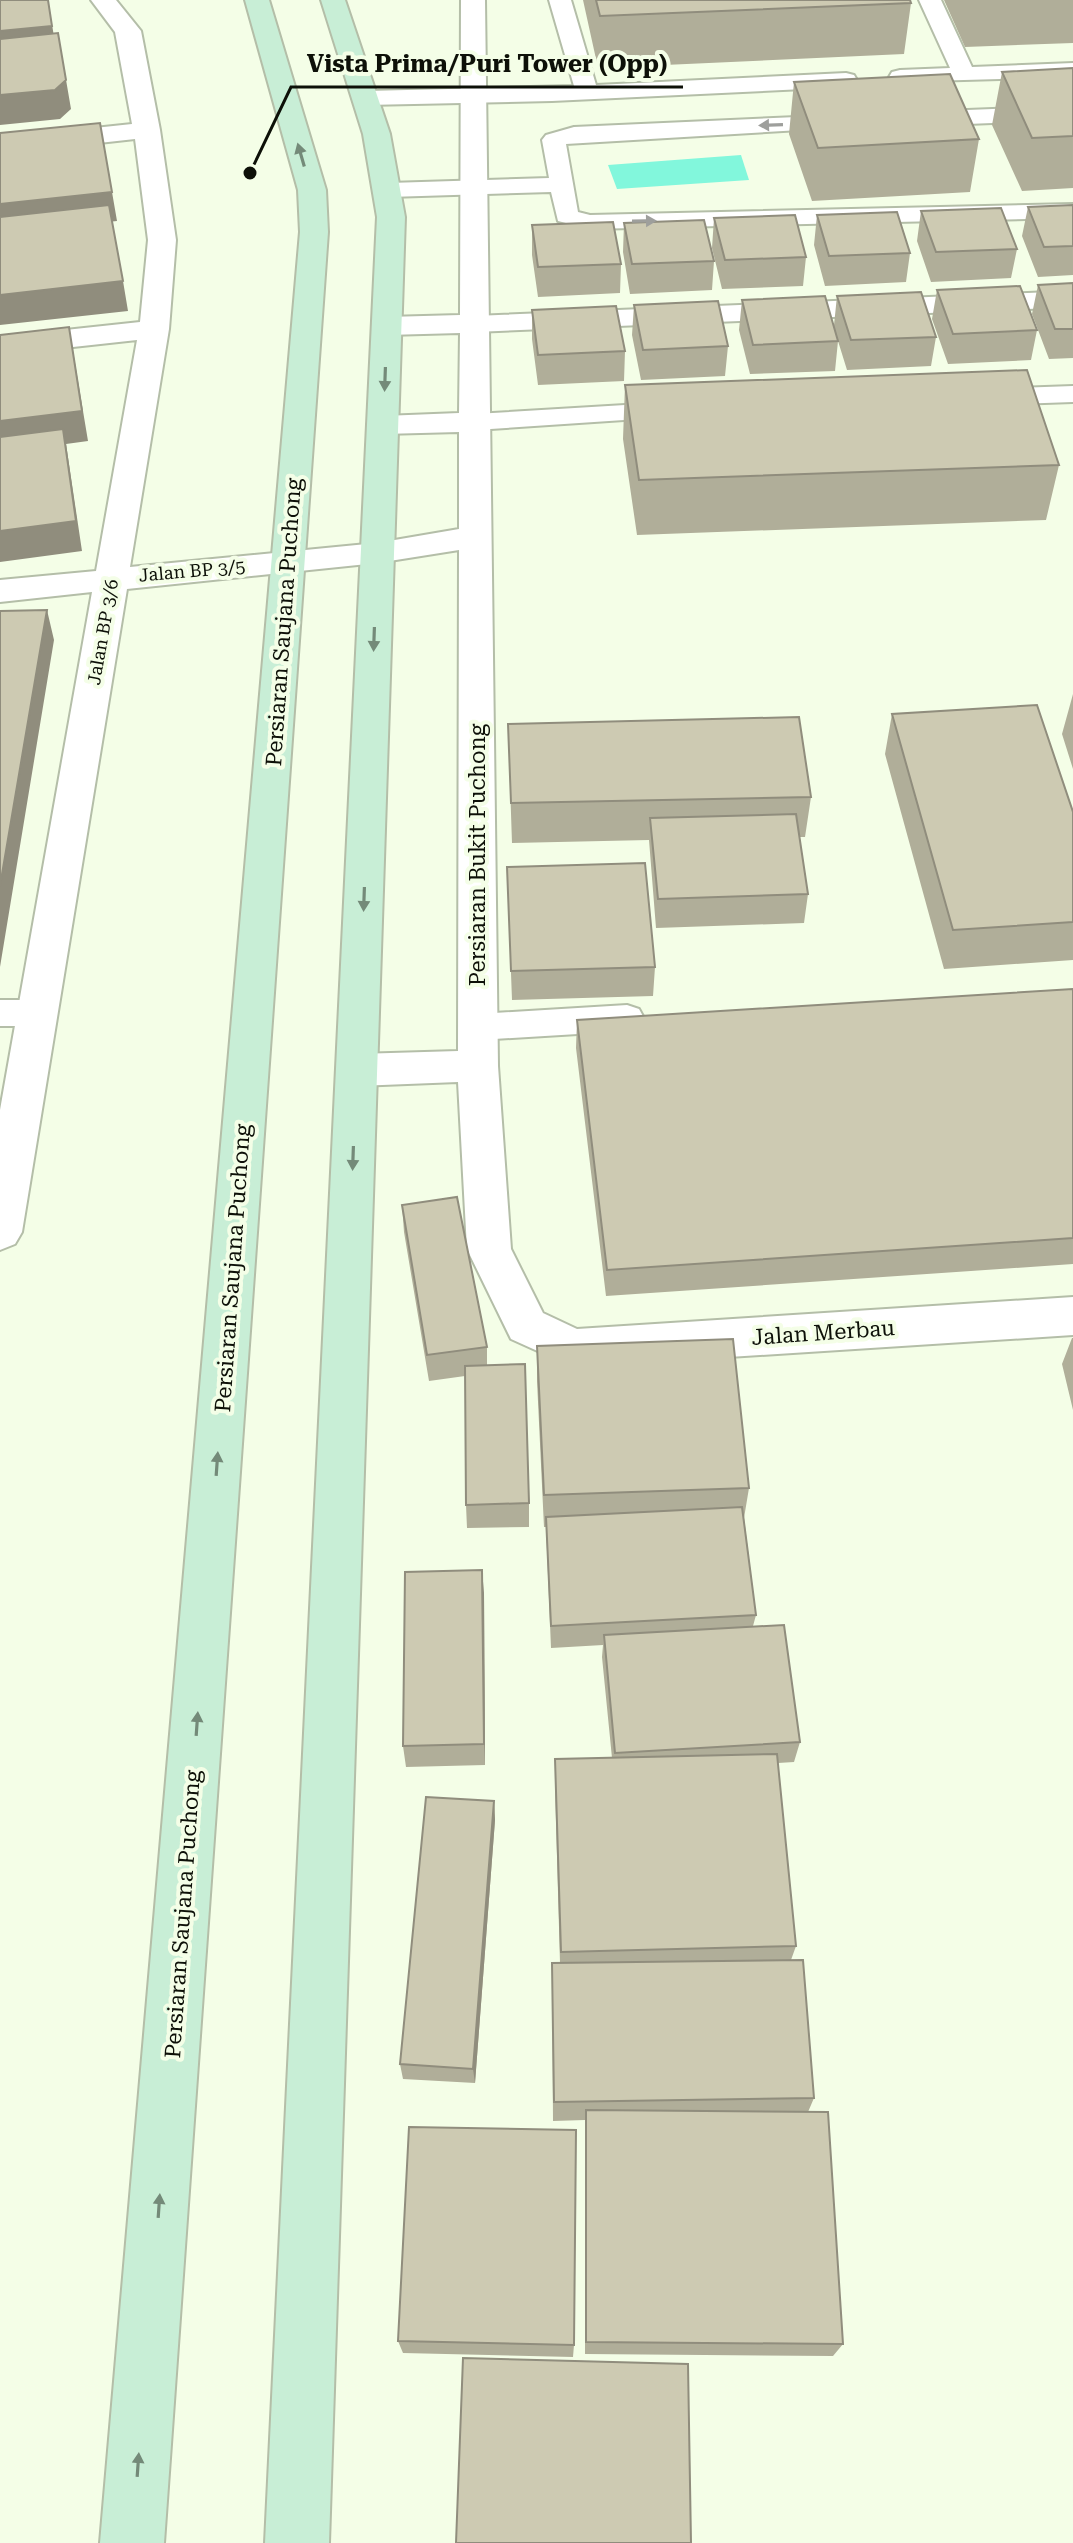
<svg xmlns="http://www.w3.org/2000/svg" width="1073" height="2543" font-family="'Roboto Serif',serif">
  <rect width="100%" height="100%" fill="#f4fee7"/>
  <path fill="#82f7dc" d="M 741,155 L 749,180 L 617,189 L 608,165 Z"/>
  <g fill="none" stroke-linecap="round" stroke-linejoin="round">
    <g stroke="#b4bea8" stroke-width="4">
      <path id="lane" d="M 549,0 L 571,0 L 596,85 L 846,73 L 854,75 L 857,80 L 854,85 L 846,87 L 552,101 L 366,105 L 358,103 L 355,98 L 358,93 L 366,91 L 574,86 Z
        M 919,0 L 941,0 L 972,67 L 1073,63 L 1073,77 L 892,82 L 889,77 L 892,72 L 900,70 L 950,68 Z
        M 1073,106 L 1073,120 L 916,126 L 908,124 L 904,119 L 908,114 L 916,112 Z
        M 843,115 L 851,117 L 855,122 L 851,127 L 566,144 L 578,212 L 590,215 L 1073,204 L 1073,218 L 590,229 L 558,221 L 551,192 L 389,197 L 381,195 L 377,190 L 381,185 L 389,183 L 549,178 L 542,140 L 546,135 L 574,127 Z
        M 1073,291 L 1073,307 L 475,332 L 466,329 L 462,324 L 466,319 L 475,316 Z
        M 1073,386 L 1073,402 L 984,405 L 975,403 L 971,397 L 975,391 L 984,389 Z
        M 675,402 L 684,404 L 688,410 L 684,416 L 475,430 L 465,428 L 462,422 L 465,416 L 475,414 Z
        M 0,1000 L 37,1000 L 49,1004 L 54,1013 L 49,1022 L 37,1026 L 0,1026 Z
        M 627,1005 L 639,1009 L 644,1018 L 639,1027 L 627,1031 L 478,1040 L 466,1036 L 461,1027 L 466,1018 L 478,1014 Z"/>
    </g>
    <g stroke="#b4bea8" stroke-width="4">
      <path id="street" d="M 91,0 L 116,0 L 141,31 L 160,130 L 176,240 L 169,329 L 130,567 L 377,543 L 459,529 L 459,432 L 383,434 L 372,432 L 367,425 L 372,418 L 383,416 L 459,413 L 460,333 L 387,335 L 376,332 L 372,326 L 376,320 L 387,317 L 460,315 L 461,0 L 485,0 L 498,1066 L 511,1249 L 543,1313 L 577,1329 L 1073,1297 L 1073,1335 L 573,1367 L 511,1339 L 467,1249 L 458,1082 L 357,1086 L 343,1081 L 337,1070 L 343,1059 L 357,1054 L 458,1051 L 459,550 L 377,563 L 127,589 L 22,1232 L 15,1244 L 0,1250 L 0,1110 L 92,592 L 0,602 L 0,580 L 96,571 L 137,340 L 0,355 L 0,337 L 140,322 L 148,240 L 135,139 L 0,154 L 0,138 L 132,124 L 115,32 Z"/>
    </g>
    <g stroke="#b4bea8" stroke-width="4">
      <path id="secondary" d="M 245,0 L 269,0 L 326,190 L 328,232 L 164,2543 L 100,2543 L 300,232 L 298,190 Z
        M 321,0 L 345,0 L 390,134 L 405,217 L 329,2543 L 265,2543 L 377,217 L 363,134 Z"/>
    </g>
    <use href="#lane" fill="#fff" fill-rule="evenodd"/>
    <use href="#street" fill="#fff" fill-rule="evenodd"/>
    <use href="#secondary" fill="#c8eed6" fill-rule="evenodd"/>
  </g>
  <path fill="#b0ae99" d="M 583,0 L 910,0 L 911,3 L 904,54 L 598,68 Z
    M 944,0 L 1073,0 L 1073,43 L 965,47 Z
    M 1073,68 L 1073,188 L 1022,191 L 992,125 L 1002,72 Z
    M 794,82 L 979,139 L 970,192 L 812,201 L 789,134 Z
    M 1073,205 L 1073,275 L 1038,277 L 1022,236 L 1028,207 Z
    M 921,211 L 1017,249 L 1011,278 L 931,282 L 917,241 Z
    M 817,215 L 910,253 L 906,282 L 825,286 L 814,245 Z
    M 714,218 L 806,257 L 803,286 L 722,289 L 712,248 Z
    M 624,223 L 714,261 L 712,290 L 630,294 L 623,252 Z
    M 532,225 L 621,264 L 620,293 L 538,297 L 532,255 Z
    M 1073,283 L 1073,358 L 1049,359 L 1032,314 L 1038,285 Z
    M 937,290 L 1037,330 L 1031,360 L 948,364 L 932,319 Z
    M 837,296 L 936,337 L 931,366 L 847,370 L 838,341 L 835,371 L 750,374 L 739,330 L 742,300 L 834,325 Z
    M 634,305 L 728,346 L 725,376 L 641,380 L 632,335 Z
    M 532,310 L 625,351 L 624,381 L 538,385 L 532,339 Z
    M 625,385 L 1059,465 L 1046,520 L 637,535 L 623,439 Z
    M 1073,694 L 1073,769 L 1062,734 Z
    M 892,714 L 1073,812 L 1073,960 L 944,969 L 885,754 Z
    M 508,724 L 811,797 L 805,837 L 799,837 L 808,894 L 804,923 L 656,928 L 649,840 L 512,843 Z
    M 507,867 L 655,967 L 653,996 L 512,1000 Z
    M 1073,989 L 1073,1264 L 606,1296 L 576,1048 L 577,1020 Z
    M 402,1205 L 487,1347 L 487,1365 L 529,1503 L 529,1527 L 467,1528 L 466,1505 L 465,1376 L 429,1381 L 404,1232 Z
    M 1072,1338 L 1073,1338 L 1073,1410 L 1062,1364 Z
    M 537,1346 L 749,1488 L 744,1518 L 756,1615 L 753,1626 L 800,1742 L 794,1762 L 778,1763 L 796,1946 L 791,1960 L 814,2098 L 808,2112 L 843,2344 L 833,2356 L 585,2354 L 585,2120 L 553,2121 L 552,1963 L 560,1963 L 555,1786 L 555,1759 L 612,1758 L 602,1657 L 603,1645 L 551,1648 L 546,1527 L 544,1527 L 537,1381 Z
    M 484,1593 L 485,1765 L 406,1767 L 403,1746 Z
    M 494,1801 L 495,1820 L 475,2083 L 403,2079 L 400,2064 Z
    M 398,2341 L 574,2345 L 573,2357 L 403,2353 Z"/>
  <path fill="#908d7d" d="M 48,0 L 57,55 L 0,60 L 0,31 Z
    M 58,33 L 71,109 L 60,119 L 0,125 L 0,95 Z
    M 112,192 L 117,221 L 0,234 L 0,204 Z
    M 123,281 L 128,311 L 0,325 L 0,295 Z
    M 69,327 L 88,441 L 66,444 L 82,551 L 0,562 L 0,421 Z
    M 47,610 L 54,640 L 0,967 L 0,886 Z
    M 482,1570 L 484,1593 L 485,1765 L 484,1744 Z
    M 494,1801 L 495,1820 L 475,2083 L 473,2069 Z"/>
  <path fill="#cdcab2" stroke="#908d7d" stroke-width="2" d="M 0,0 L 48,0 L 52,26 L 0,31 Z
    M 596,0 L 910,0 L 911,3 L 600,16 Z
    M 58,33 L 66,80 L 55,90 L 0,95 L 0,39 Z
    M 1073,68 L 1073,136 L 1032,138 L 1002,72 Z
    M 950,74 L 979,139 L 818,148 L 794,82 Z
    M 100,123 L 112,192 L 0,204 L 0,133 Z
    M 109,205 L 123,281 L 0,295 L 0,217 Z
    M 1073,205 L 1073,246 L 1044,247 L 1028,207 Z
    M 1001,208 L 1017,249 L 936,252 L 921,211 Z
    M 897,212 L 910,253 L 829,256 L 817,215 Z
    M 795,215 L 806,257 L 725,260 L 714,218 Z
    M 704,220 L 714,261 L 632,264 L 624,223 Z
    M 613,222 L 621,264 L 538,267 L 532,225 Z
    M 1073,283 L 1073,329 L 1055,329 L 1038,285 Z
    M 1020,286 L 1037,330 L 953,334 L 937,290 Z
    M 921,292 L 936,337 L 851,340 L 837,296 Z
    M 825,296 L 838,341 L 753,345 L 742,300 Z
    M 718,301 L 728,346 L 643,350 L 634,305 Z
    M 616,306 L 625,351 L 538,355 L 532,310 Z
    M 69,327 L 82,411 L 0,421 L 0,335 Z
    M 1027,370 L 1059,465 L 639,480 L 625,385 Z
    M 63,429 L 76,521 L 0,531 L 0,437 Z
    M 47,610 L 0,886 L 0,611 Z
    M 1037,705 L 1073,812 L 1073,922 L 953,930 L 892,714 Z
    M 799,717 L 811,797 L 511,803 L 508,724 Z
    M 796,814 L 808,894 L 658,899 L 650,818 Z
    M 645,863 L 655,967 L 511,971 L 507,867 Z
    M 1073,989 L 1073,1238 L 607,1270 L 577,1020 Z
    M 457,1197 L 487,1347 L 427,1355 L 402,1205 Z
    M 733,1339 L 749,1488 L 544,1495 L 537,1346 Z
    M 525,1364 L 529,1503 L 466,1505 L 465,1366 Z
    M 742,1507 L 756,1615 L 551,1626 L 546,1517 Z
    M 482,1570 L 484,1744 L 403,1746 L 405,1572 Z
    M 784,1625 L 800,1742 L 615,1753 L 604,1635 Z
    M 777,1754 L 796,1946 L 561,1952 L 555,1759 Z
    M 426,1797 L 494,1801 L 473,2069 L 400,2064 Z
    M 803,1960 L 814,2098 L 554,2102 L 552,1963 Z
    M 586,2110 L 828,2112 L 843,2344 L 586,2342 Z
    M 409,2127 L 576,2130 L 574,2345 L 398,2341 Z
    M 463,2358 L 688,2364 L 691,2543 L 456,2543 Z"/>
  <defs><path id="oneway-solid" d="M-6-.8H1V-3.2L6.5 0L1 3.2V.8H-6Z" transform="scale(2)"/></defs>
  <g fill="#9e9f9c">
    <use href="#oneway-solid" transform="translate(771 125) rotate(178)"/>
    <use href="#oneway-solid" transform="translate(644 221) rotate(-1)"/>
  </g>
  <g fill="#748a79">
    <use href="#oneway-solid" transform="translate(301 155) rotate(-106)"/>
    <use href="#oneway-solid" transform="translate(385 379) rotate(92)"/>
    <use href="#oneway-solid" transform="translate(374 639) rotate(92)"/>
    <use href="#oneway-solid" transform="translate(364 899) rotate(92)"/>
    <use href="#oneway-solid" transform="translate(353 1158) rotate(92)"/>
    <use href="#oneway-solid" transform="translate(217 1464) rotate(-86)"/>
    <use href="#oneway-solid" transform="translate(197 1724) rotate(-86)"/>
    <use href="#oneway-solid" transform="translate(159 2206) rotate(-86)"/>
    <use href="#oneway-solid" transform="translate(138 2465) rotate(-86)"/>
  </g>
  <g text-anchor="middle" stroke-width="8" stroke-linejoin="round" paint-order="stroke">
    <g font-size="18" fill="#0d1008" stroke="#f4fee7">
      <text transform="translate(192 571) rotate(-5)" y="6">Jalan BP 3/5</text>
      <text transform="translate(103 632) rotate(-80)" y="6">Jalan BP 3/6</text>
    </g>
    <g font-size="22" fill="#0d1008" stroke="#f4fee7">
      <text transform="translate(283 622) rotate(-86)" y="8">Persiaran Saujana Puchong</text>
      <text transform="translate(477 855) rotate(-90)" y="8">Persiaran Bukit Puchong</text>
      <text transform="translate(232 1268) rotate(-86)" y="8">Persiaran Saujana Puchong</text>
      <text transform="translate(823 1332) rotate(-4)" y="8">Jalan Merbau</text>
      <text transform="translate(182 1914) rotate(-86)" y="8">Persiaran Saujana Puchong</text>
    </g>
  </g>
  <path fill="none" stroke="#0d1008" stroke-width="3" d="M250 173L291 87H683"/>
  <circle fill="#0d1008" stroke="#f4fee7" stroke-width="3" cx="250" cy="173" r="8"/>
  <g font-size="24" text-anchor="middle" font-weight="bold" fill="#0d1008" stroke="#f4fee7" stroke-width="8" stroke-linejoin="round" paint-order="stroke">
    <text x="487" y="72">Vista Prima/Puri Tower (Opp)</text>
  </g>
</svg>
